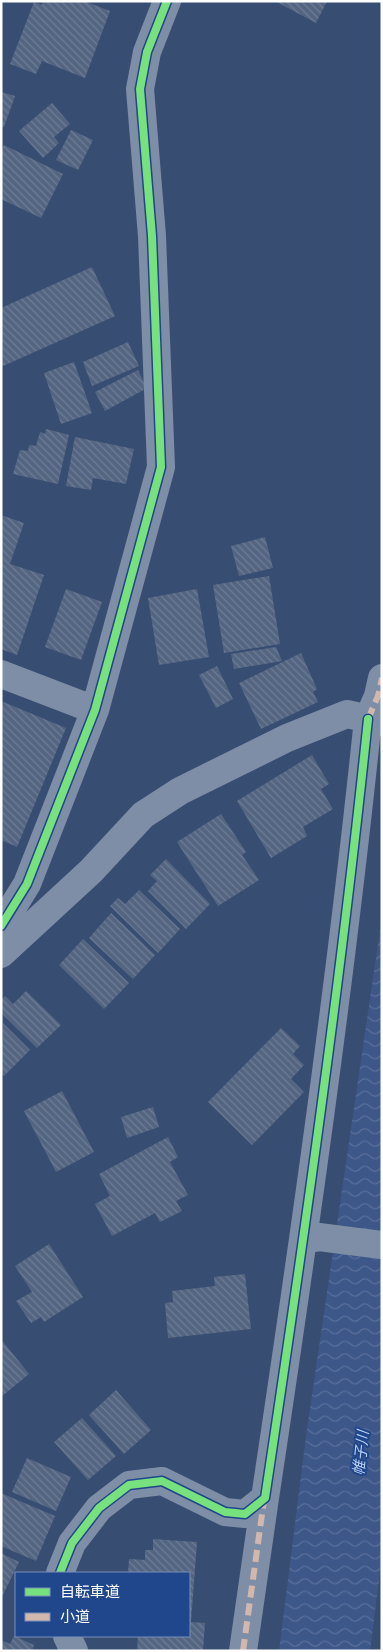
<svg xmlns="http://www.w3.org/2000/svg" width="383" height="1652" font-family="Helvetica,'Noto Sans JP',sans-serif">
  <defs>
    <pattern id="water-waves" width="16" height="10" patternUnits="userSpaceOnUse" patternTransform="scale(1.25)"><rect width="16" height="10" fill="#3d5789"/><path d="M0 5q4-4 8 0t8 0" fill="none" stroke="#5a709b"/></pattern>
    <pattern id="building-back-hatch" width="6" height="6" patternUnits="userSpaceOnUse" patternTransform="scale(1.25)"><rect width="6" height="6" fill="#546582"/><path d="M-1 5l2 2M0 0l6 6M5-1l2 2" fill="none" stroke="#6e7c95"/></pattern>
  </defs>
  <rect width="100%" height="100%" fill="#384d72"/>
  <path fill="url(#water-waves)" d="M 382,917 L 382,1556 L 370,1651 L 279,1651 L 306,1436 Z"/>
  <path fill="url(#building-back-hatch)" d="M 43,1 L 84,1 L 110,11 L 85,78 L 42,61 L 36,74 L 10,64 L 34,2 L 42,5 Z
    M 275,1 L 327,1 L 316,23 Z
    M 1,92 L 15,96 L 4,127 L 1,127 Z
    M 52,103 L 70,124 L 54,137 L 59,143 L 43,158 L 19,131 Z
    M 71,130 L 93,140 L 78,170 L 56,160 Z
    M 4,145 L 63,174 L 41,218 L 1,199 L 1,151 Z
    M 92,267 L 115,316 L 1,367 L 1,308 Z
    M 128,342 L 139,366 L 92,386 L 83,362 Z
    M 74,362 L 92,413 L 61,424 L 44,373 Z
    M 138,370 L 147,388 L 105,411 L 95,392 Z
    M 46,429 L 69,435 L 58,484 L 13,474 L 20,450 L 28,451 L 29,445 L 36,446 L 40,432 L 45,434 Z
    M 75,437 L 134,449 L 126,484 L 93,478 L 91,490 L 66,486 Z
    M 1,515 L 24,523 L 10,564 L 44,575 L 17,655 L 1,649 Z
    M 265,537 L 273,568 L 239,576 L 231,546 Z
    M 269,576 L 280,644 L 224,653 L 213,585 Z
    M 66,589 L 102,602 L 81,660 L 45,647 Z
    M 197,589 L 209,657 L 159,665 L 148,598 Z
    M 276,647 L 282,661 L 234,669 L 231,654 Z
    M 301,653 L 317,689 L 313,692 L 318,702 L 261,729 L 239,683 Z
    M 217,666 L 233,699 L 216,708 L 199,675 Z
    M 1,701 L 66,728 L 17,847 L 1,840 Z
    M 312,755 L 329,784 L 321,789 L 333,809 L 303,827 L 307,836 L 271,858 L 237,801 Z
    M 221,814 L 246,852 L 242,855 L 259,880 L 218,906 L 177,842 Z
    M 166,859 L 210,904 L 186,929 L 148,891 L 157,881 L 150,875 Z
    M 139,890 L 180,929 L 158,953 L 110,906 L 118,898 L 125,904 Z
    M 111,913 L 155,955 L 133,979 L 89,938 Z
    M 83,939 L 129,983 L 104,1009 L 59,965 Z
    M 26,991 L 61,1025 L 37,1048 L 1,1013 L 1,1000 L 5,996 L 13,1004 Z
    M 3,1023 L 30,1050 L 4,1076 L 1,1073 Z
    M 281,1028 L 300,1046 L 293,1054 L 304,1065 L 291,1079 L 304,1092 L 252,1145 L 208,1102 Z
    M 62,1091 L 94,1152 L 56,1172 L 24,1111 Z
    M 153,1107 L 159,1127 L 127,1138 L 121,1117 Z
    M 168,1137 L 178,1157 L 170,1162 L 188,1195 L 176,1201 L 182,1211 L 160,1222 L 155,1213 L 112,1236 L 95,1204 L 110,1196 L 99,1174 Z
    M 49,1244 L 83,1297 L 44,1322 L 41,1317 L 31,1323 L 16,1301 L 32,1292 L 15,1266 Z
    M 245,1274 L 251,1329 L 168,1338 L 165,1303 L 173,1302 L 172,1291 L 215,1286 L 214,1277 Z
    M 1,1339 L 29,1374 L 1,1397 Z
    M 116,1390 L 151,1430 L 124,1454 L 89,1415 Z
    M 82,1418 L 116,1456 L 88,1480 L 54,1442 Z
    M 27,1458 L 71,1477 L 56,1511 L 12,1492 Z
    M 1,1493 L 55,1516 L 36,1561 L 1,1546 Z
    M 153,1539 L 197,1542 L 191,1622 L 205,1623 L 203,1651 L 137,1650 L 138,1636 L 189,1636 L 189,1573 L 128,1573 L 129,1559 L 145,1560 L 145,1550 L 153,1550 Z
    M 1,1553 L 19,1562 L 1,1599 Z
    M 14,1636 L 34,1645 L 32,1651 L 1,1651 L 1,1640 L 10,1644 Z"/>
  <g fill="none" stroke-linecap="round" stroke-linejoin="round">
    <path stroke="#7f8ea7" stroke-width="28" d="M 1,674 L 95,710
      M 1,926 L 27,884 L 95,710 L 161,467 L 152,236 L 140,89 L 147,52 L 167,1
      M 1,954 L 91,871 L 143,815 L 180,791 L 287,738 L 347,714 L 382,722
      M 304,1240 L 319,1237 L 382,1245
      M 60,1573 L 72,1543 L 99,1508 L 129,1485 L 162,1481 L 225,1512 L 245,1514 L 265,1498 C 304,1239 341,980 368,719 L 378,696 L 382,678
      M 67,1636 L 74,1651
      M 243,1651 L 265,1498"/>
    <path stroke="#d1b7ad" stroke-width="6" stroke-dasharray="12 6" stroke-linecap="butt" d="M 368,719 L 378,696 L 382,678
      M 243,1651 L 264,1500"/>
    <g stroke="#20468b" stroke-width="11">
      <path id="cycleway" d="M 1,926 L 27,884 L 95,710 L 161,467 L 152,236 L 140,89 L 147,52 L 167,1
        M 60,1573 L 72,1543 L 99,1508 L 129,1485 L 162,1481 L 225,1512 L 245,1514 L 265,1498 C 304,1239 341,980 368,719"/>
    </g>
    <use href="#cycleway" stroke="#77e17e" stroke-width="8"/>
  </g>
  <g text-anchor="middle" stroke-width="4" stroke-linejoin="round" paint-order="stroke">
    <g font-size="15" font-style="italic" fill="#b8cef3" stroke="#20468b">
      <text transform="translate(361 1453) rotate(-84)" y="5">帷子川</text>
    </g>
  </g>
  <rect width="383" height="1652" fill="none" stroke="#ffffff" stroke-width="5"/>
  <rect x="15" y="1572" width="175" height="65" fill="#20468b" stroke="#7990b9"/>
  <rect x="25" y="1588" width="25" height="8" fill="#77e17e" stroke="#7990b9"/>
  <text x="60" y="1597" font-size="15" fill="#ffffff">自転車道</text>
  <rect x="25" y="1613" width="25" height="8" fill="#d1b7ad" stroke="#7990b9"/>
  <text x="60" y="1622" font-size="15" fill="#ffffff">小道</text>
</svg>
